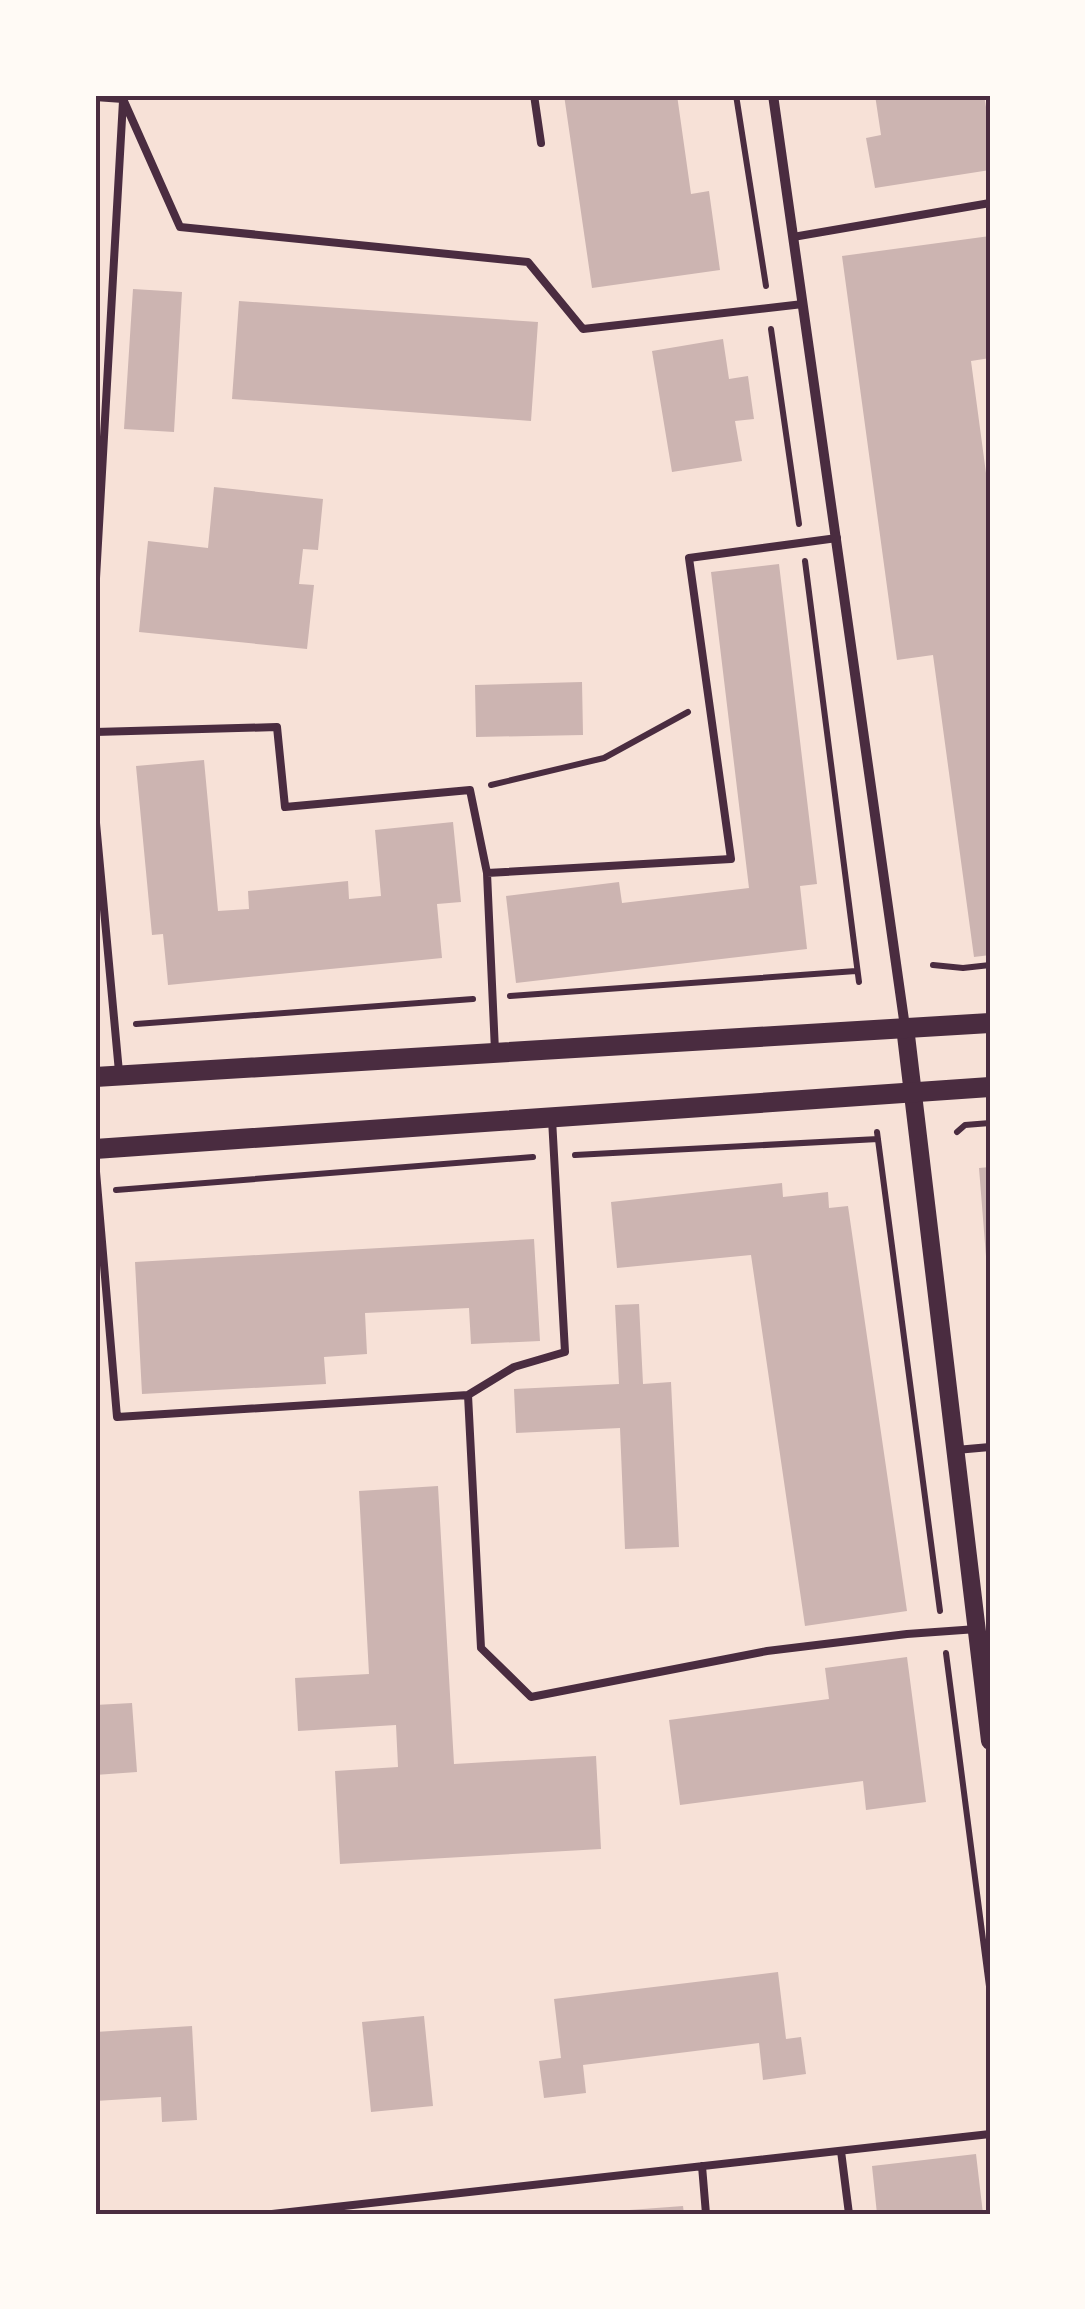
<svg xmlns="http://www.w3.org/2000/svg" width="1085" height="2309" font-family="'Nunito Sans',sans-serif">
  <rect width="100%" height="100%" fill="#f7e1d7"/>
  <path fill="#ccb4b1" d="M 564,95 L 677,95 L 691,194 L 709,191 L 720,270 L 592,288 Z
    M 875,95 L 984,95 L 990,131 L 990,170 L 875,188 L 866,138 L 881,135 Z
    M 990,236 L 990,358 L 971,361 L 990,503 L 990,955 L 974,957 L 933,655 L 897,660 L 842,256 Z
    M 133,289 L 182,292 L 174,432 L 124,429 Z
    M 239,301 L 538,322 L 531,421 L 232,399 Z
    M 723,339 L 729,379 L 748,376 L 751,398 L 754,419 L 735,421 L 742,461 L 672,472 L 652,351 Z
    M 214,487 L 323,499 L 318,550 L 303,549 L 299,584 L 314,585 L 307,649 L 139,632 L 148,541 L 208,548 Z
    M 779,564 L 817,884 L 800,886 L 807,949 L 516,983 L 506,896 L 619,882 L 622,903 L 749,888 L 711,572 Z
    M 582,682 L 583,735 L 476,737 L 475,685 Z
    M 204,760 L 218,911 L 249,909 L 248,891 L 348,881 L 349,899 L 381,896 L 375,830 L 453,822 L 461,902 L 437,904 L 442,958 L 168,985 L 163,934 L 152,935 L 136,766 Z
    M 990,1167 L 990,1269 L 987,1269 L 979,1168 Z
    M 782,1183 L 783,1197 L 828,1192 L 829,1208 L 848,1206 L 907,1611 L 805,1626 L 751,1255 L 617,1268 L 611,1202 Z
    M 534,1239 L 540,1341 L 471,1344 L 469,1308 L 365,1313 L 367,1354 L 324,1357 L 326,1384 L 142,1394 L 135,1262 Z
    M 639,1304 L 643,1384 L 671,1382 L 679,1547 L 625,1549 L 620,1428 L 516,1433 L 514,1389 L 619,1384 L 615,1305 Z
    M 438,1486 L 454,1764 L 596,1756 L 601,1849 L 340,1864 L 335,1771 L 398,1767 L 396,1725 L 298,1731 L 295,1678 L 369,1674 L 359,1491 Z
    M 907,1657 L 926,1802 L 866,1810 L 863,1781 L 680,1805 L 669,1720 L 829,1699 L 825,1668 Z
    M 132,1703 L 137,1772 L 95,1775 L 95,1705 Z
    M 778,1972 L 786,2039 L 801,2037 L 806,2074 L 763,2080 L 759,2043 L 583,2065 L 586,2093 L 544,2098 L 539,2061 L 561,2058 L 554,1999 Z
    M 424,2016 L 433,2106 L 371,2112 L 362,2022 Z
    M 192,2026 L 197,2120 L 162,2122 L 161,2097 L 95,2101 L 95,2032 Z
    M 976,2154 L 983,2214 L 877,2214 L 872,2166 Z
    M 683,2206 L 684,2214 L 616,2214 L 616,2211 Z"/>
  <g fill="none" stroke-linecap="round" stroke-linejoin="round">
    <path stroke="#4a2c40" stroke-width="6" d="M 736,95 L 766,286
      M 771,329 L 799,524
      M 805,561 L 859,982
      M 491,785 L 604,758 L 688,712
      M 933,965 L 963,968 L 990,965
      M 510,996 L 856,971
      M 136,1024 L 473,999
      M 877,1132 L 940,1611
      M 957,1132 L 965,1125 L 990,1123
      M 575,1155 L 878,1139
      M 116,1190 L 533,1157
      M 946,1653 L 990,1994"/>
    <path stroke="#4a2c40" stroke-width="8" d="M 534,95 L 541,143
      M 95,97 L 123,99 L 180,227 L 528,262 L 583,329 L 803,304
      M 793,237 L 990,203
      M 95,596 L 123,101
      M 95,732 L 277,727 L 285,807 L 470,790 L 487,873
      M 95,812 L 119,1072
      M 495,1051 L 487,873 L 731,859 L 689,558 L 837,538
      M 552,1119 L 565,1352 L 514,1367 L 468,1395 L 481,1648 L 531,1697 L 767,1651 L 907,1634 L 977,1629
      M 95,1160 L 117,1417 L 468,1395
      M 956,1450 L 990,1447
      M 841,2151 L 849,2214
      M 702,2166 L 706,2214
      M 272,2214 L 990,2134"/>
    <path stroke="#4a2c40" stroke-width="10" d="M 773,95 L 905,1027"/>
    <path stroke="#4a2c40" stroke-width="18" d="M 905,1027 L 990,1741"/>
    <path stroke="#4a2c40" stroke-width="20" d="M 95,1077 L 990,1023
      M 95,1149 L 990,1087"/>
  </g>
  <rect width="1085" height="2309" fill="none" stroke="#fffaf5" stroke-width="195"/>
  <rect x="98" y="98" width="890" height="2114" fill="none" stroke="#4a2c40" stroke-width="4"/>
</svg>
